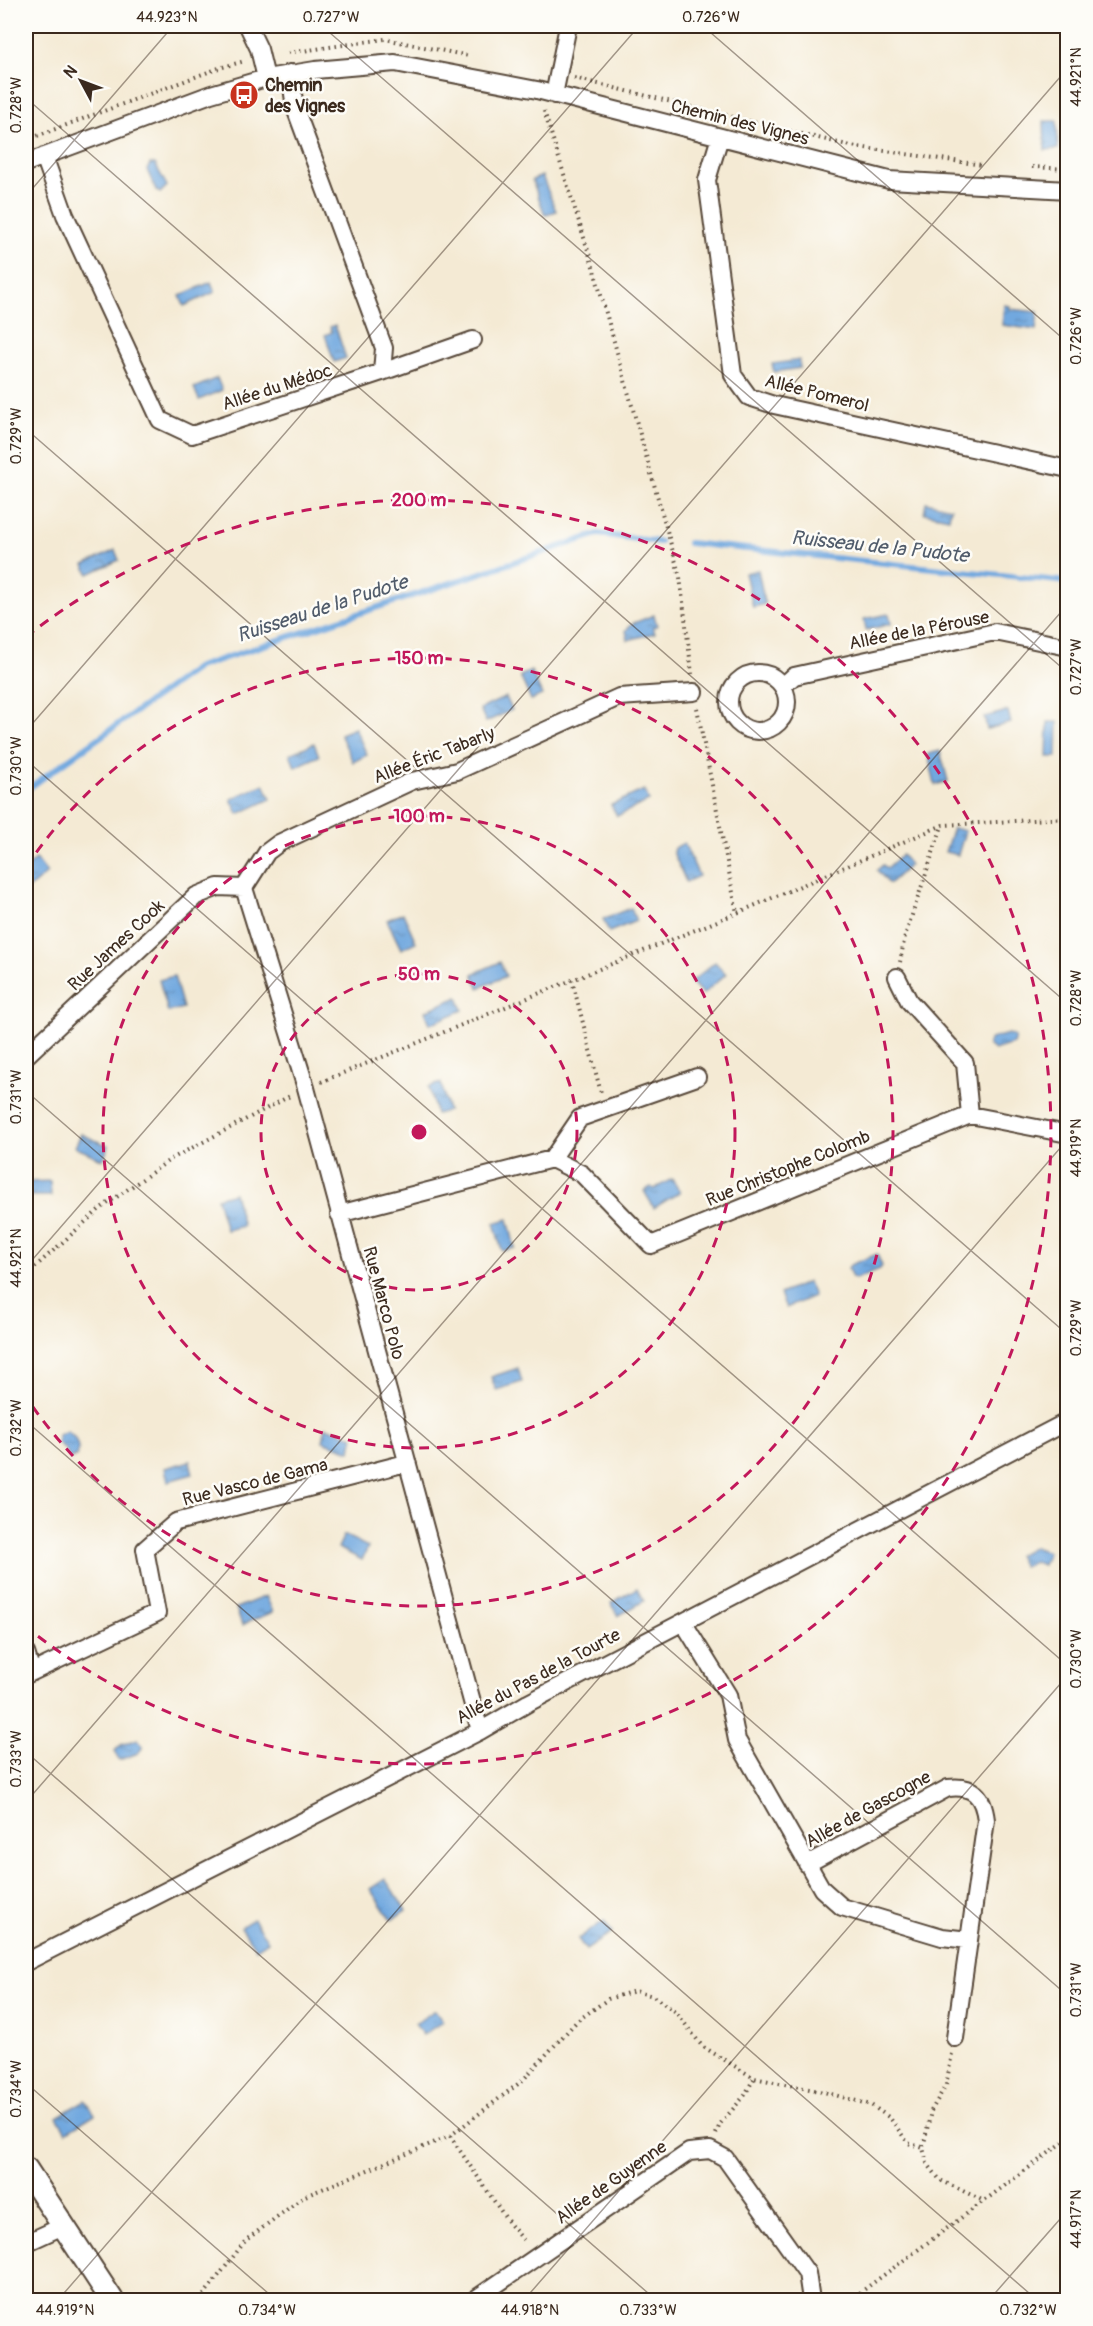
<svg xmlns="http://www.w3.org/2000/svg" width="1093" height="2326" font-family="Pangolin,sans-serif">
  <defs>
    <pattern id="water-ripples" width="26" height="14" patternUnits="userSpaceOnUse" patternTransform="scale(1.5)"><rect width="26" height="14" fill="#71a8df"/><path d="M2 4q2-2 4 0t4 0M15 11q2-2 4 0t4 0" fill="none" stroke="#5e89b4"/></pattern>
  </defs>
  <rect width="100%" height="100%" fill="#fdfcf7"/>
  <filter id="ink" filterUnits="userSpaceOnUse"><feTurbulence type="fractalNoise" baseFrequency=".0167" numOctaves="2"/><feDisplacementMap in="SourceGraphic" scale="12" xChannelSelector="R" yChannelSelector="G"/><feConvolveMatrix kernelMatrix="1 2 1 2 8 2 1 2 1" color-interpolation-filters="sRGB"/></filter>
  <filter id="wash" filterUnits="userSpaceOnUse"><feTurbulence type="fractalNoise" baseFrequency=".008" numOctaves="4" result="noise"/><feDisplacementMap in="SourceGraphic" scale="24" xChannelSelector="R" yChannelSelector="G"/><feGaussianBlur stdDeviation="1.35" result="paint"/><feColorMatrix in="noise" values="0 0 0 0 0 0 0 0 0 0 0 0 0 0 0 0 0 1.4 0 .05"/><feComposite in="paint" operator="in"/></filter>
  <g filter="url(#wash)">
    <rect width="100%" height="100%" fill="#f4ead4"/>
    <path fill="url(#water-ripples)" stroke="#56697e" stroke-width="1.5" d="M 1044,121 L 1057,121 L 1058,149 L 1045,150 Z
      M 150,164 L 155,164 L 167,186 L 160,193 L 156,190 L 147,170 Z
      M 542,176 L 556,211 L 545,215 L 532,180 Z
      M 211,282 L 215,292 L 184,306 L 180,296 Z
      M 1004,305 L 1010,306 L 1010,309 L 1038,312 L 1036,330 L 1002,325 Z
      M 335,325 L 346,358 L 334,362 L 325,335 L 332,332 L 330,327 Z
      M 799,360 L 800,368 L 774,372 L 772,364 Z
      M 217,378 L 222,390 L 199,400 L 194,388 Z
      M 926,502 L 951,508 L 949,518 L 924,513 Z
      M 115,550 L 119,560 L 89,574 L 84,565 Z
      M 758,570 L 765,604 L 753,607 L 745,573 Z
      M 889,614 L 891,624 L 866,630 L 864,619 Z
      M 654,615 L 657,626 L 653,627 L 655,633 L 628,640 L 626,631 L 631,624 Z
      M 531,671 L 542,695 L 531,700 L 520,676 Z
      M 506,697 L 512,710 L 486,722 L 480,709 Z
      M 1008,711 L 1011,723 L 987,729 L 984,717 Z
      M 1048,722 L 1058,722 L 1057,757 L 1047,757 Z
      M 355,728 L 367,755 L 353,762 L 340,734 Z
      M 314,743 L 319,756 L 295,767 L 290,754 Z
      M 940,751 L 948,781 L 935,785 L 928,754 Z
      M 264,784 L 271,799 L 238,814 L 231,799 Z
      M 644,790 L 649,801 L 617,816 L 611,805 Z
      M 953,828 L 965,831 L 958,855 L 945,852 Z
      M 684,843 L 699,876 L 686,882 L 673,852 L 674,848 Z
      M 902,855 L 910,865 L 889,884 L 877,870 L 883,865 L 887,868 Z
      M 36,859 L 47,873 L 26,891 L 26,868 Z
      M 631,908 L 636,921 L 609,932 L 603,919 Z
      M 403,913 L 416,942 L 401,949 L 387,920 Z
      M 500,962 L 506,976 L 479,988 L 473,974 Z
      M 715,962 L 726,974 L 703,994 L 691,982 Z
      M 174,976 L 183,1008 L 168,1012 L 159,980 Z
      M 458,997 L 463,1010 L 430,1024 L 425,1011 Z
      M 1008,1034 L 1015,1037 L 1013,1044 L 994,1050 L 988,1045 L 990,1039 Z
      M 441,1083 L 448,1111 L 436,1114 L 429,1087 Z
      M 81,1134 L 109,1146 L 103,1160 L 75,1147 Z
      M 672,1179 L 680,1192 L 654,1208 L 644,1191 L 651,1187 L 654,1189 Z
      M 50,1181 L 51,1196 L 27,1196 L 27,1182 Z
      M 234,1193 L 243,1226 L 226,1230 L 217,1198 Z
      M 508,1219 L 515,1248 L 502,1251 L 494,1223 Z
      M 877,1254 L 882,1266 L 880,1269 L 855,1279 L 852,1278 L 848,1268 L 850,1265 Z
      M 808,1282 L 814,1296 L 786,1308 L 780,1294 Z
      M 518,1368 L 522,1382 L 496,1390 L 491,1377 Z
      M 326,1427 L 354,1437 L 350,1451 L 323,1441 Z
      M 67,1431 C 76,1437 80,1446 77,1456 L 70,1459 L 64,1448 L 58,1443 L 58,1435 Z
      M 190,1461 L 193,1474 L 168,1481 L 165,1468 Z
      M 344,1535 L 368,1547 L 362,1560 L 338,1548 Z
      M 1033,1547 L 1048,1552 L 1043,1565 L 1034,1562 L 1023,1567 L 1017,1555 Z
      M 637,1588 L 644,1601 L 618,1616 L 611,1603 Z
      M 266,1596 L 273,1612 L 242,1625 L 236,1608 Z
      M 138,1739 L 143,1747 L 138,1753 L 119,1760 L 115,1751 L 121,1745 Z
      M 385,1879 L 406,1910 L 391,1920 L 370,1889 Z
      M 253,1919 L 268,1941 L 256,1949 L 241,1927 Z
      M 604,1921 L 612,1933 L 586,1950 L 578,1939 Z
      M 435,2010 L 443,2021 L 423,2035 L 415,2024 Z
      M 85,2100 L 95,2114 L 66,2132 L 57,2117 Z"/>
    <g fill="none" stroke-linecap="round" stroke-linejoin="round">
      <path stroke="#71a8df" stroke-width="6" d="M 689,543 L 1068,582
        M 26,790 L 198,667 L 598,534 L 660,542"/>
    </g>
  </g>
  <g filter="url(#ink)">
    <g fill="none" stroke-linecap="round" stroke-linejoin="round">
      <g stroke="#574739" stroke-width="20">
        <path id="minor" d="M 248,26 L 259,49 L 266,78
          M 554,95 L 568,26
          M 720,137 L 707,180 L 733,375 L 749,397 L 774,405 L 1068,469
          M 44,156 L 65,215 L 160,420 L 192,435 L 382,372 L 384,348 L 295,108 L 290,73
          M 26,163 L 211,94 L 266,78 L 315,70 L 395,63 L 537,90 L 889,180 L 1068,190
          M 382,372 L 473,340
          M729 702a29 29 0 1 1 58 0a29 29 0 1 1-58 0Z
          M 783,686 L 794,676 L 995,632 L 1068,647
          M 244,888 L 306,1088 L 480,1731
          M 244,888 L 267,852 L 279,843 L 412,781 L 457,771 L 619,697 L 694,692
          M 897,977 L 909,1001 L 965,1063 L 970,1115
          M 26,1056 L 196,896 L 218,887 L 244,888
          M 552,1159 L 580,1118 L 697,1077
          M 339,1214 L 552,1159 L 582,1174 L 651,1245 L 970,1115 L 1068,1134
          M 683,1622 L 728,1695 L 737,1740 L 822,1889 L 842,1907 L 942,1937 L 969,1940 L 986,1820 C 983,1795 973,1785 948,1788 L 807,1864
          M 26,1653 L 32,1672
          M 26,1675 L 157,1613 L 145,1549 L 176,1522 L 406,1463
          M 26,1962 L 480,1731 L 528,1703 L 1068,1421
          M 955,2038 L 969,1940
          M 26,2243 L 63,2226
          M 474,2300 L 689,2152 L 710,2150 L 725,2158 L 807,2273 L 811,2300"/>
      </g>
      <g stroke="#574739" stroke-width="26">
        <path id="secondary" d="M 26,2169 L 112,2300"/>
      </g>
      <path stroke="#574739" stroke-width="4" stroke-dasharray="1.5 4.5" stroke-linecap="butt" d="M 288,53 L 385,39 L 469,56
        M 574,78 L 851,146 L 982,165
        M 544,111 L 592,263 L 680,577 L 692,674
        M 26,140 L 219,68 L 245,61
        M 1032,167 L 1068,169
        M 697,708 L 737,913
        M 900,962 L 905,936 L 942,826
        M 572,980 L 601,1093
        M 321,1082 L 737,913 L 943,825 L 1068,818
        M 26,1275 L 101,1208 L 171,1159 L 290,1096
        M 952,2054 L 946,2085 L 931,2111 L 923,2148 L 927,2163 L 940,2180 L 984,2201
        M 716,2134 L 720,2124 L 745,2095 L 754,2078
        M 450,2136 L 509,2223 L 526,2243
        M 200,2300 L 246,2240 L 305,2196 L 450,2136 L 522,2081 L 577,2021 L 608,1999 L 635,1991 L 653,1996 L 676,2012 L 702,2046 L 754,2078 L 824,2092 L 871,2105 L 890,2118 L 908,2143 L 923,2148
        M 850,2300 L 1061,2144 L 1068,2137"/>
      <use href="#minor" stroke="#fff" stroke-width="16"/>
      <use href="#secondary" stroke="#fff" stroke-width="22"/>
    </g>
  </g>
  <path fill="none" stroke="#3b2a1e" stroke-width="1.5" stroke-opacity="0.45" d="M 322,26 L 1068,673M 703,26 L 1068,343M 26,98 L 1068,1004M 26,196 L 173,26M 26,429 L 1068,1335M 26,731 L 639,26M 26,760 L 1068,1666M 26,1091 L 1068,1996M 26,1267 L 1068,68M 26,1421 L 1037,2300M 26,1752 L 656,2300M 26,1802 L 1068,604M 26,2083 L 276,2300M 58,2300 L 1068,1139M 524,2300 L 1068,1675M 989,2300 L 1068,2210"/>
  <g fill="none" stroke="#c2185b" stroke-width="3" stroke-dasharray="10 8">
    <circle cx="419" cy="1132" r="158"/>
    <circle cx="419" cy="1132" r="316"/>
    <path d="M26 867A474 474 0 1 1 26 1397"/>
    <path d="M26 637A632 632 0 1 1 26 1627"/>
  </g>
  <defs>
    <g id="bus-disc" transform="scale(1.5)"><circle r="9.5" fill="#c8321e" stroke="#fdfcf7"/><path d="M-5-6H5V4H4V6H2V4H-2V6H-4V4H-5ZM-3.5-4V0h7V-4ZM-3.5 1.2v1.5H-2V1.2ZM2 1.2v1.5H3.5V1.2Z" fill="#fff"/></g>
  </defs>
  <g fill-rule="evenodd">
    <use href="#bus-disc" x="244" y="95"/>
  </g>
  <g text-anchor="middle" stroke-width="5" stroke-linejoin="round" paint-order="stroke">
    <g font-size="18" font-weight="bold" fill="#3b2a1e" stroke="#fdfcf7" text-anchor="start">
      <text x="265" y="91">Chemin<tspan x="265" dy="21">des Vignes</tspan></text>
    </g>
    <g font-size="18" fill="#3b2a1e" stroke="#fdfcf7">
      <text transform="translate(740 122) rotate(14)" y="6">Chemin des Vignes</text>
      <text transform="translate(277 387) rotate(-18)" y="6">Allée du Médoc</text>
      <text transform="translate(817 393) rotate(14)" y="6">Allée Pomerol</text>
      <text transform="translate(919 630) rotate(-11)" y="6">Allée de la Pérouse</text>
      <text transform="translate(434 755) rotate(-21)" y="6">Allée Éric Tabarly</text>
      <text transform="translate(116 945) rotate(-43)" y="6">Rue James Cook</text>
      <text transform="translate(788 1168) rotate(-22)" y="6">Rue Christophe Colomb</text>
      <text transform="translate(384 1303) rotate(75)" y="6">Rue Marco Polo</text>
      <text transform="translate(255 1482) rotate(-14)" y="6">Rue Vasco de Gama</text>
      <text transform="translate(538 1676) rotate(-28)" y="6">Allée du Pas de la Tourte</text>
      <text transform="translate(868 1809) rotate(-29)" y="6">Allée de Gascogne</text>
      <text transform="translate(611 2182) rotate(-35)" y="6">Allée de Guyenne</text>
    </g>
    <g font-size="20" font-style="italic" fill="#515c6b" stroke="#fdfcf7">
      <text transform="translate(880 546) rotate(6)" y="7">Ruisseau de la Pudote</text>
      <text transform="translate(322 608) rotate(-18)" y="7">Ruisseau de la Pudote</text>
    </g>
  </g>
  <circle cx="419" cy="1132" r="9" fill="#c2185b" stroke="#fdfcf7" stroke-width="3"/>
  <g font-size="18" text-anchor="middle" font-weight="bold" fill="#c2185b" stroke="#fdfcf7" stroke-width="5" stroke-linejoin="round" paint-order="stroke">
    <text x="419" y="506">200 m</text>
    <text x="419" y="664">150 m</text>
    <text x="419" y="822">100 m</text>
    <text x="419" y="980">50 m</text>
  </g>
  <rect width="1093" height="2326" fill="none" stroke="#fdfcf7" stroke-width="66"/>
  <g transform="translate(81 81) rotate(311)" stroke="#fdfcf7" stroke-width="4.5" paint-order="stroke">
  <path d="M0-4.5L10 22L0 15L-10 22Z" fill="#3b2a1e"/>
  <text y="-9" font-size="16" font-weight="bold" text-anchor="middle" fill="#3b2a1e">N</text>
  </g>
  <rect x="33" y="33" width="1027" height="2260" fill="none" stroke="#3b2a1e" stroke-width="2"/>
  <g font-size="15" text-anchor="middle" fill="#3b2a1e">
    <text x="167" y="22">44.923°N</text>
    <text x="331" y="22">0.727°W</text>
    <text x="711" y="22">0.726°W</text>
    <text transform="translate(1076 77) rotate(-90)" y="5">44.921°N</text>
    <text transform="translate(16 105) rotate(-90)" y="5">0.728°W</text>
    <text transform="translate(1076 336) rotate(-90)" y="5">0.726°W</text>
    <text transform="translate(16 436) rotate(-90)" y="5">0.729°W</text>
    <text transform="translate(1076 667) rotate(-90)" y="5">0.727°W</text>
    <text transform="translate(16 766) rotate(-90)" y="5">0.730°W</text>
    <text transform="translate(1076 998) rotate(-90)" y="5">0.728°W</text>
    <text transform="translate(16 1097) rotate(-90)" y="5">0.731°W</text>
    <text transform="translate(1076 1148) rotate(-90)" y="5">44.919°N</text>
    <text transform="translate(16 1258) rotate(-90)" y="5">44.921°N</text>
    <text transform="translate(1076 1328) rotate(-90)" y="5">0.729°W</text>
    <text transform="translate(16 1428) rotate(-90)" y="5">0.732°W</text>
    <text transform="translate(1076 1659) rotate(-90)" y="5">0.730°W</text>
    <text transform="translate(16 1759) rotate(-90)" y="5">0.733°W</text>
    <text transform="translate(1076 1990) rotate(-90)" y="5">0.731°W</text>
    <text transform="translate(16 2089) rotate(-90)" y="5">0.734°W</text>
    <text transform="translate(1076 2219) rotate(-90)" y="5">44.917°N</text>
    <text x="65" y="2315">44.919°N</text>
    <text x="267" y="2315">0.734°W</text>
    <text x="530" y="2315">44.918°N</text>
    <text x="648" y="2315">0.733°W</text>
    <text x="1028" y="2315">0.732°W</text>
  </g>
</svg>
